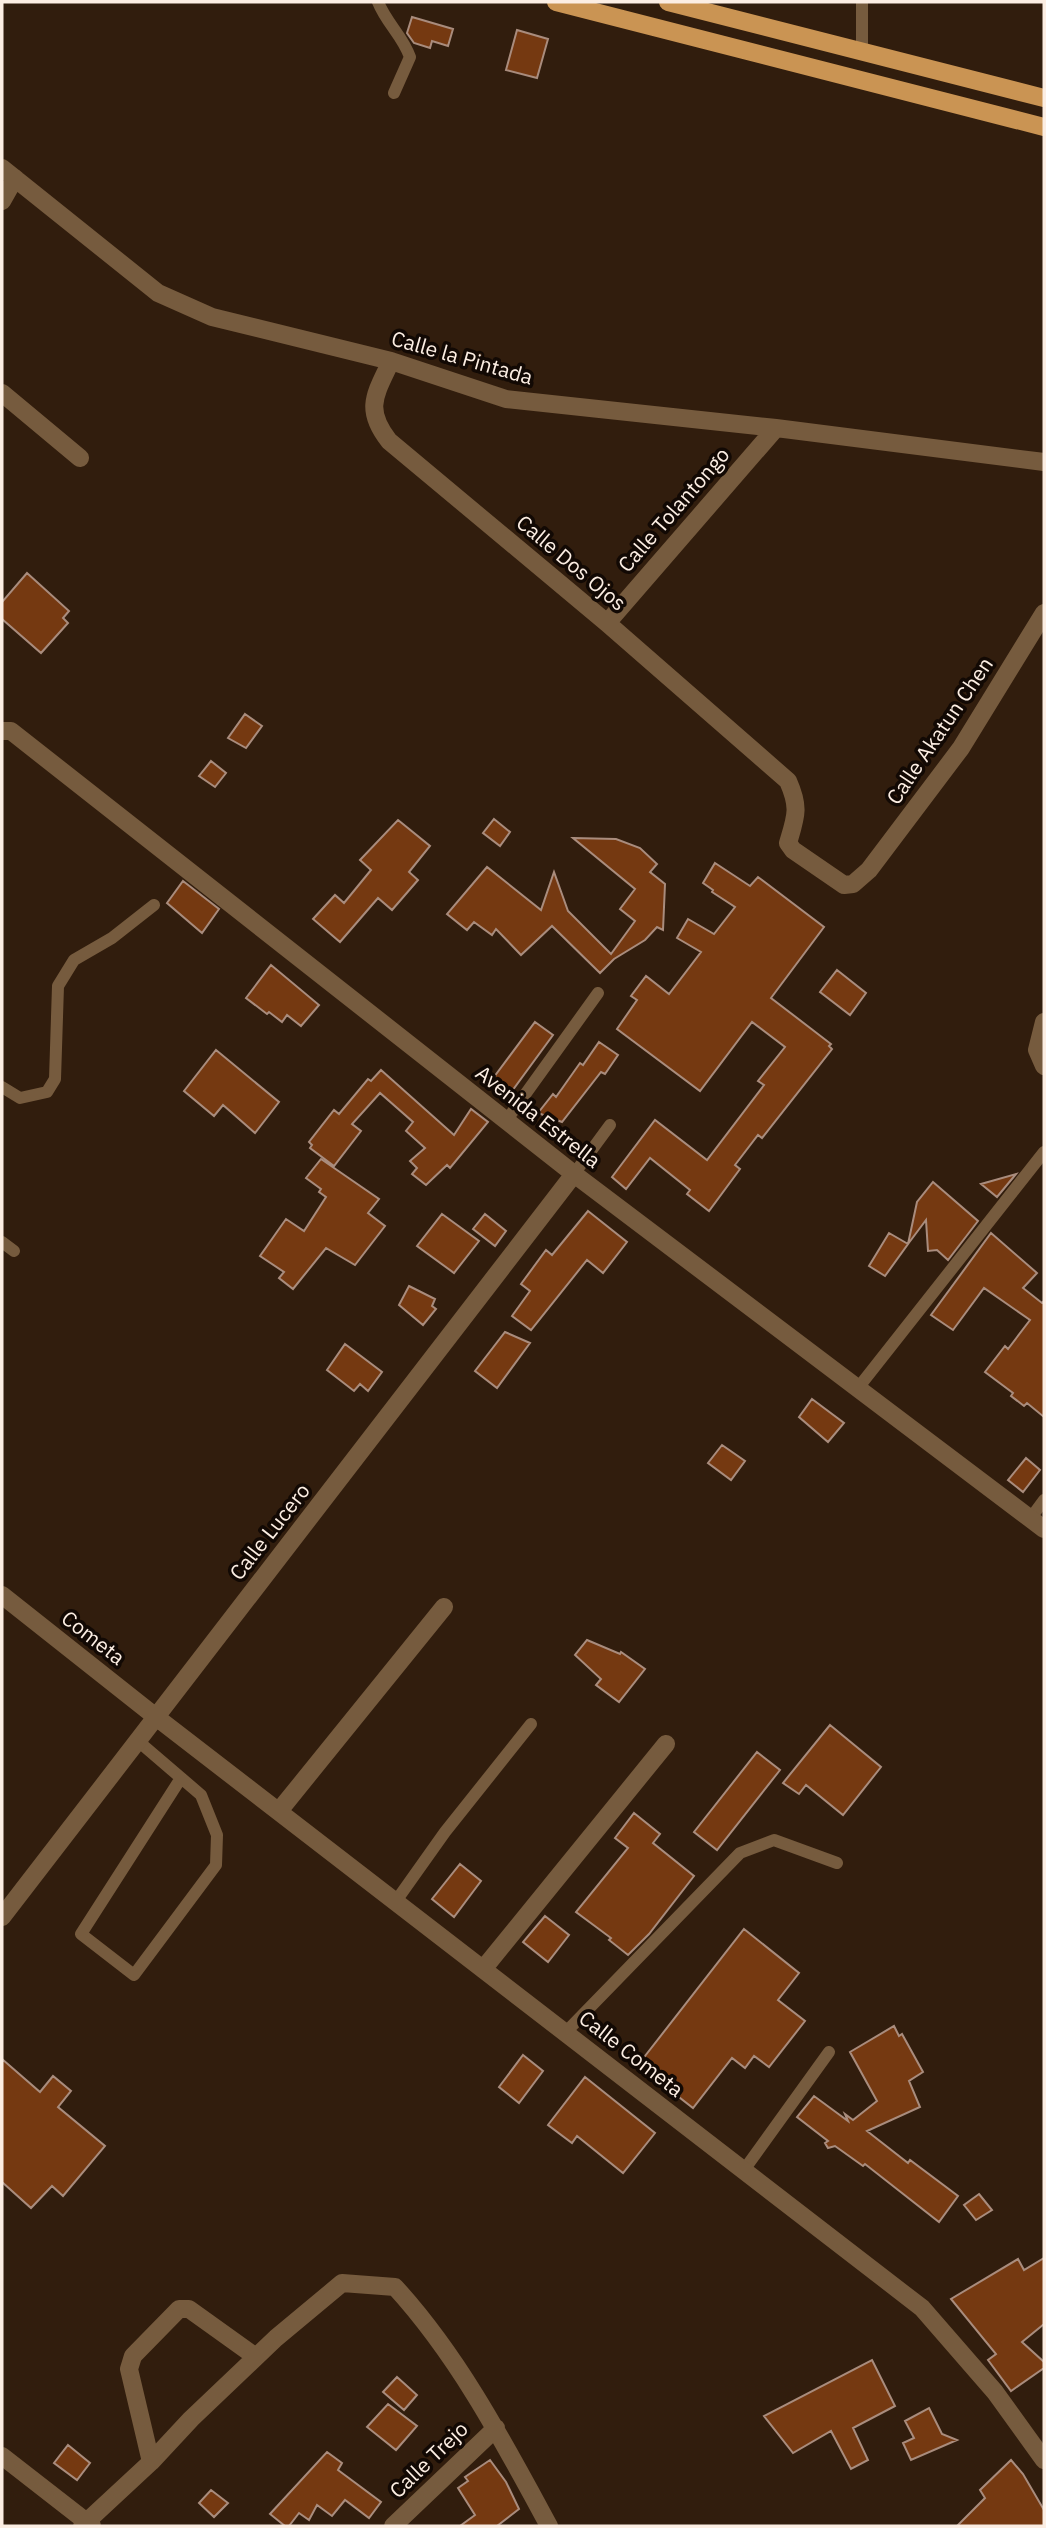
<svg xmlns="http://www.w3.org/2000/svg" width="1046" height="2528" font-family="'IBM Plex Sans',sans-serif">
  <rect width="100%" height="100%" fill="#311d0d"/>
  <path fill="#753911" stroke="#a98c7d" stroke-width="2" d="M 412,17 L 453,29 L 448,46 L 432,41 L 430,48 L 414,43 L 407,33 Z
    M 517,30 L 548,39 L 537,78 L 506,70 Z
    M 27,573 L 69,611 L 63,618 L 68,623 L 41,653 L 2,619 L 2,602 Z
    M 245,714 L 262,726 L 246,748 L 228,738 Z
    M 211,761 L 226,773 L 215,787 L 199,776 Z
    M 494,819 L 510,832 L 500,846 L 483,833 Z
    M 398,820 L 430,846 L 409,872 L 418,880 L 392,910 L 378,898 L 340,942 L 313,919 L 335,895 L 344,903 L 371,870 L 360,860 Z
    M 573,838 L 616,839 L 640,848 L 657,864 L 650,872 L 665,884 L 663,930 L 657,927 L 645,940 L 614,959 L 600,973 L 552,926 L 521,955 L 496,929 L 492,935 L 474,922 L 467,930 L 447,914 L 487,867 L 541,910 L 554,872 L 568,911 L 611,954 L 635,921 L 620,909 L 635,889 Z
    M 715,863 L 750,886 L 758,877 L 824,927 L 771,998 L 831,1044 L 829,1046 L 832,1049 L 762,1138 L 758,1135 L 735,1165 L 740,1169 L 709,1211 L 687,1194 L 690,1190 L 650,1158 L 626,1189 L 612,1177 L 655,1120 L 707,1160 L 764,1085 L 758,1081 L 785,1047 L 752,1022 L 700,1091 L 617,1029 L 637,1000 L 631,996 L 646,976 L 669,994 L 701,952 L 677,938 L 688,919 L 714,934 L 735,907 L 712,892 L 713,890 L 703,883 Z
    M 183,881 L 219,909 L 202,933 L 167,903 Z
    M 271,965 L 319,1005 L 301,1026 L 287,1015 L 282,1022 L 269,1012 L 267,1014 L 246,998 Z
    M 837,970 L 866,993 L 850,1015 L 820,992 Z
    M 535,1022 L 553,1035 L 512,1091 L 494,1077 Z
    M 599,1042 L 618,1055 L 605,1074 L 601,1072 L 562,1122 L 538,1113 L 553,1094 L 556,1097 L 580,1063 L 583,1065 Z
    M 216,1050 L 279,1102 L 255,1133 L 223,1105 L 214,1116 L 184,1091 Z
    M 381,1070 L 454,1135 L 471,1109 L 488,1122 L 450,1168 L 447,1165 L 426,1185 L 412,1174 L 417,1168 L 410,1161 L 425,1148 L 406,1131 L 413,1122 L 380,1093 L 352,1124 L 361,1131 L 334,1166 L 310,1148 L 312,1145 L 309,1142 L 334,1110 L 339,1114 L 368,1079 L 371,1081 Z
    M 321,1159 L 379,1199 L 368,1213 L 385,1226 L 355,1265 L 326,1248 L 293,1289 L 279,1278 L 284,1272 L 260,1256 L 286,1219 L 304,1231 L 326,1197 L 319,1192 L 321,1189 L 306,1178 Z
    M 1016,1174 L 997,1197 L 981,1184 Z
    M 933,1182 L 978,1221 L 948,1260 L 937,1250 L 928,1251 L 926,1220 L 908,1244 L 917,1202 Z
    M 588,1211 L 627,1242 L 603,1273 L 587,1260 L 531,1330 L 512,1316 L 530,1291 L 521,1284 L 546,1250 L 552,1255 Z
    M 442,1214 L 479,1241 L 454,1273 L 417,1246 Z
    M 485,1214 L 506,1231 L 495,1246 L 473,1229 Z
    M 889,1233 L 908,1244 L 885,1276 L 869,1266 Z
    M 991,1233 L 1037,1273 L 1023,1288 L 1042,1303 L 1044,1301 L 1044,1417 L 1027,1403 L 1024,1406 L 1011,1396 L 1013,1393 L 985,1372 L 1005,1346 L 1008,1349 L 1030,1320 L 984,1288 L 953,1330 L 931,1315 Z
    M 409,1286 L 435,1299 L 432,1306 L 436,1309 L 423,1325 L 399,1305 Z
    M 505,1332 L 530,1343 L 497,1388 L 475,1371 Z
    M 345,1344 L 382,1372 L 368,1391 L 360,1384 L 354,1391 L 327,1370 Z
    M 812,1399 L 844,1423 L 828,1442 L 799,1417 Z
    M 722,1445 L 745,1461 L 731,1480 L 708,1463 Z
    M 1026,1458 L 1040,1470 L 1023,1492 L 1008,1480 Z
    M 587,1640 L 620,1654 L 621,1652 L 645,1669 L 619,1702 L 596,1685 L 601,1679 L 575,1655 Z
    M 830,1725 L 881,1767 L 843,1815 L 806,1785 L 799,1794 L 783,1783 Z
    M 757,1752 L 780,1770 L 717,1850 L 694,1832 Z
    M 634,1813 L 660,1834 L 653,1843 L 694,1876 L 649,1934 L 628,1955 L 609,1940 L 611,1938 L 576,1912 L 628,1848 L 615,1838 Z
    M 460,1864 L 481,1881 L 454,1917 L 432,1899 Z
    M 545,1916 L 569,1935 L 548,1962 L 523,1942 Z
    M 744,1929 L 799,1973 L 778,2000 L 805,2021 L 769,2067 L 754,2056 L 745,2068 L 732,2058 L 693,2108 L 638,2065 Z
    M 894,2026 L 899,2036 L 902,2034 L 923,2072 L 909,2081 L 920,2107 L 867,2131 L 908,2163 L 910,2160 L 958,2196 L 939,2222 L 865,2164 L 863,2166 L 835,2146 L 828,2148 L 825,2143 L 828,2141 L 797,2117 L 814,2096 L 848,2121 L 845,2114 L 853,2120 L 877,2101 L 850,2052 Z
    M 523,2055 L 543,2071 L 519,2103 L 499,2087 Z
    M 2,2059 L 40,2092 L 53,2076 L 71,2091 L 58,2107 L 105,2146 L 63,2196 L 52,2186 L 31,2208 L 2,2182 Z
    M 585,2077 L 655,2133 L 623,2173 L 577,2136 L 572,2143 L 548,2125 Z
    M 979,2194 L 992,2210 L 976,2220 L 964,2205 Z
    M 1044,2258 L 1044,2324 L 1022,2342 L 1044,2362 L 1044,2368 L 1011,2391 L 988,2360 L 996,2354 L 951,2299 L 1018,2259 L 1024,2270 Z
    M 872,2360 L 895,2406 L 853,2428 L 868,2460 L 851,2469 L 831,2431 L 793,2453 L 764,2416 Z
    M 397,2377 L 417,2395 L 404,2410 L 383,2392 Z
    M 388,2404 L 417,2426 L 396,2450 L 367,2427 Z
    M 929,2408 L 942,2434 L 957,2440 L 911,2460 L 903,2443 L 914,2438 L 905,2421 Z
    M 68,2445 L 90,2463 L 77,2480 L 54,2463 Z
    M 327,2452 L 342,2463 L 338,2470 L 381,2502 L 369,2518 L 345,2500 L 332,2516 L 317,2505 L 309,2520 L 299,2513 L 289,2526 L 285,2526 L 270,2514 Z
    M 490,2460 L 506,2482 L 519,2509 L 497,2526 L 460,2526 L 475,2515 L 458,2488 L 468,2481 L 465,2477 Z
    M 1011,2460 L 1023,2474 L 1044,2510 L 1044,2526 L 957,2526 L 985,2498 L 980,2490 Z
    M 211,2490 L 228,2503 L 214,2517 L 199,2503 Z"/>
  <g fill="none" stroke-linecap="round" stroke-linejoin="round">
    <path stroke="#765b3e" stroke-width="12" d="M 378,2 C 387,24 402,35 410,57 L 394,93
      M 862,51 L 862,2
      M 2,1087 L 20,1098 L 47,1092 L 55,1079 L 58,986 L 74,960 L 112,938 L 154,905
      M 506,1121 L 598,993
      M 574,1174 L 610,1125
      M 2,1242 L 14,1251
      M 858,1388 L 1044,1152
      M 1030,1519 L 1044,1500
      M 138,1741 L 201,1795 L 217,1835 L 216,1865 L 134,1975 L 81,1934 L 181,1778
      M 396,1901 L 445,1832 L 531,1724
      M 566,2032 L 740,1853 L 774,1840 L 837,1863
      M 744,2170 L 829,2052"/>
    <path stroke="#765b3e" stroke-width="18" d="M 2,168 L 158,293 L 212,317 L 391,361 L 506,399 L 776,428 L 1044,462
      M 2,201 L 15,178
      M 391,361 C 375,395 364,409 389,441 L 607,623 L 788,781 C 800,808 796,816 788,843 L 793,850 L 844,885 L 853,884 L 869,870 L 961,748 L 1044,613
      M 2,393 L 80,458
      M 607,623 L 776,428
      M 2,731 L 11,731 L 574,1174 L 1044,1529
      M 1044,1022 L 1037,1050 L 1044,1066
      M 2,1595 L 156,1717 L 922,2308 L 995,2392 L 1044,2460
      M 279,1811 L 444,1607
      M 2,1917 L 574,1174
      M 484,1968 L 666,1744
      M 2,2456 L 92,2526
      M 151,2462 L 129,2369 L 133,2356 L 179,2309 L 189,2309 L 256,2357
      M 82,2526 L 151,2462 L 191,2419 L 276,2338 L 342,2283 L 395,2287 C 459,2357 504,2443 549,2526
      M 393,2526 L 496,2428"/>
    <path stroke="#ca9453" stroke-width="18" d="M 556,2 L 1044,127
      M 668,2 L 1044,98"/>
  </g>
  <g text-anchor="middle" stroke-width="7" stroke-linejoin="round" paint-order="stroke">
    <g font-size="21" fill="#fceee3" stroke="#120904">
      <text transform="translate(462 358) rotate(16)" y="7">Calle la Pintada</text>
      <text transform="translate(674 510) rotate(-49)" y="7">Calle Tolantongo</text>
      <text transform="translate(571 563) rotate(40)" y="7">Calle Dos Ojos</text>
      <text transform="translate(940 731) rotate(-56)" y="7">Calle Akatun Chen</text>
      <text transform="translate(538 1117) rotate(38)" y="7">Avenida Estrella</text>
      <text transform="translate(270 1532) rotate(-52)" y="7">Calle Lucero</text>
      <text transform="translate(93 1638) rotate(38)" y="7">Cometa</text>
      <text transform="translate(631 2054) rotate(38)" y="7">Calle Cometa</text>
      <text transform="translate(429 2460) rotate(-44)" y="7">Calle Trejo</text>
    </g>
  </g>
  <rect width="1046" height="2528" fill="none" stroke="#fceee3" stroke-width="7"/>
</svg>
